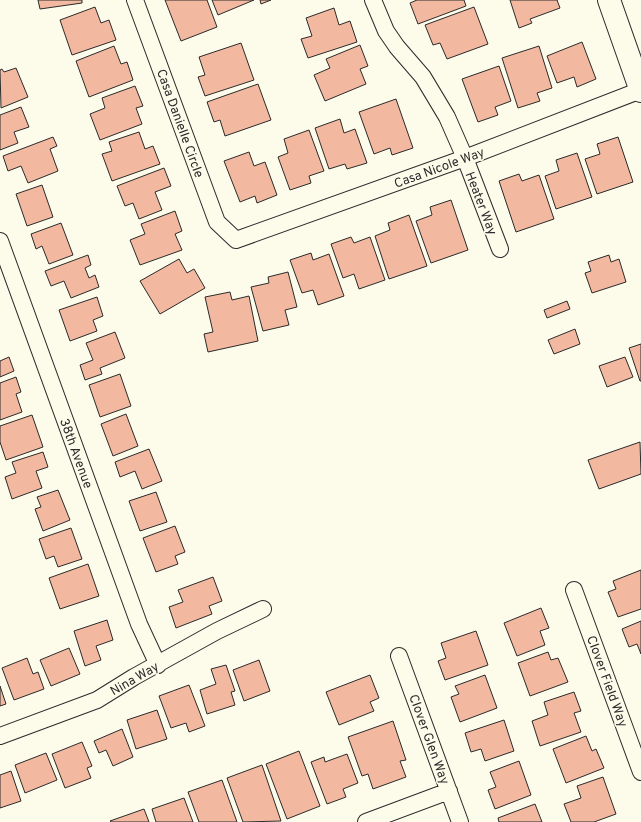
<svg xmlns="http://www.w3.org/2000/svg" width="641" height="822" font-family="Overpass,sans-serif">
  <rect width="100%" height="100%" fill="#fdfbea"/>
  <path fill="#f2b8a0" stroke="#2b2b2b" d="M 38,0 L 82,0 L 82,3 L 40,9 Z
    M 165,0 L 207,0 L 217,27 L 181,41 Z
    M 212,0 L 254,0 L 218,15 Z
    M 260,0 L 271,0 L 261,4 Z
    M 417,0 L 464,0 L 466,6 L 418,24 L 410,3 Z
    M 510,0 L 557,0 L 560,8 L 530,19 L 532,23 L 519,28 Z
    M 95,7 L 101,23 L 109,20 L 116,40 L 72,55 L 60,20 Z
    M 474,7 L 488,44 L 447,59 L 440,43 L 433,45 L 425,25 Z
    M 334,8 L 339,25 L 350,21 L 357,42 L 308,58 L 301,39 L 312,36 L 306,18 Z
    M 582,42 L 596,79 L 577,87 L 574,77 L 557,83 L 547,56 Z
    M 241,43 L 254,80 L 205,96 L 198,77 L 205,75 L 199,57 Z
    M 360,45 L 368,66 L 360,69 L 366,84 L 325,101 L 314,75 L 330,68 L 326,59 Z
    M 114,46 L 121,64 L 127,62 L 133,80 L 89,97 L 76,61 Z
    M 539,46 L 552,88 L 537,93 L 540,101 L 518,108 L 502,58 Z
    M 499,66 L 511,101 L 495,107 L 498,115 L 478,122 L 462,79 Z
    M 16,68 L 28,97 L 1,108 L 0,70 L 2,69 L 4,72 Z
    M 258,84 L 271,120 L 225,136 L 220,120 L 214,122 L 207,102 Z
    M 135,86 L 143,106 L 136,108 L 142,124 L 100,140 L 90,114 L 105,108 L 102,98 Z
    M 396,99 L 413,148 L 392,155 L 390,148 L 374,154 L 359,112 Z
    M 21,107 L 29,127 L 14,132 L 18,143 L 0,150 L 0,115 Z
    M 340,119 L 344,133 L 355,129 L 367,163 L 347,169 L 345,164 L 329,169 L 315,128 Z
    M 309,130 L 324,171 L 309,176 L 311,183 L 290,190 L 278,157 L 288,153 L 284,139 Z
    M 139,132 L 145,149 L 153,146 L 160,164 L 112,181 L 102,154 L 112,151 L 109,142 Z
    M 53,137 L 57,146 L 50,149 L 58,171 L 28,183 L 21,166 L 8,171 L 3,156 Z
    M 618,137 L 633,182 L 597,194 L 585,159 L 600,154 L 597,144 Z
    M 249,152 L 254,166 L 265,162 L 277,195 L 257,203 L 255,196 L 240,202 L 224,161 Z
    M 577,153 L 592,197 L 556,209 L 545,176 L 559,171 L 556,160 Z
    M 164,168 L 171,186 L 155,192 L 162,210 L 139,219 L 133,203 L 125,206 L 117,186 Z
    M 519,174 L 522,181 L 539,175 L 554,219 L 516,232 L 499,181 Z
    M 42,185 L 53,217 L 27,226 L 16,194 Z
    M 451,200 L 468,250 L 431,263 L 416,221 L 432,215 L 430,207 Z
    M 175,211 L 182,231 L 175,234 L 182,250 L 140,265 L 130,240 L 145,234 L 141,224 Z
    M 409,215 L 427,266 L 389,279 L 375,236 L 390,230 L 388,223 Z
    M 61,223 L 73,255 L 49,264 L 42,246 L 36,249 L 31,234 Z
    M 351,237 L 354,243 L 370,237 L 385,280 L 359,289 L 354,274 L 343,278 L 331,244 Z
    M 311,253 L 313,260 L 329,254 L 344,296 L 318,305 L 313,290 L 302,293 L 290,260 Z
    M 88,255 L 91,265 L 85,268 L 89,278 L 95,275 L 99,287 L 71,298 L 64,281 L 51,286 L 45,271 Z
    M 609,255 L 611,262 L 619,259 L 626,282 L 592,293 L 585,273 L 591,271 L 588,262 Z
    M 179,259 L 187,273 L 194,269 L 205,288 L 160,314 L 140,281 Z
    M 288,272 L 297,307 L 285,310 L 289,325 L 263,331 L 251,287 L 269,283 L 268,277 Z
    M 230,292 L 232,300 L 249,296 L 258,341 L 208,352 L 204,334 L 213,332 L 205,297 Z
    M 97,297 L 103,316 L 93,320 L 97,331 L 70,341 L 59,310 Z
    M 567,301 L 570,309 L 547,318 L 544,310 Z
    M 575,329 L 580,344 L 554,354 L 548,340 Z
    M 115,332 L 125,358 L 100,368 L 102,374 L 85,380 L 80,365 L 93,360 L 86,343 Z
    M 641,344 L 641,381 L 640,381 L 629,348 Z
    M 9,357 L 14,371 L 0,377 L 0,361 Z
    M 625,357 L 633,377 L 607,387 L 599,366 Z
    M 120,374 L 131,406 L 100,417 L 89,385 Z
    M 16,377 L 21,392 L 16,394 L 22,412 L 0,420 L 0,383 Z
    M 126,414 L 138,446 L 113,456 L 101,424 Z
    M 32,415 L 43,447 L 6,460 L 0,442 L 0,426 Z
    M 640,442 L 641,474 L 599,489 L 588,460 Z
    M 149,449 L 162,481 L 142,489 L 135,471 L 120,477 L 115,462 Z
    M 43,452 L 48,467 L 36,471 L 42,488 L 12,499 L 5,477 L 16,473 L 12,462 Z
    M 58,490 L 70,520 L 43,531 L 35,509 L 41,507 L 37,497 Z
    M 156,492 L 167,522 L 140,531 L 129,501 Z
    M 175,526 L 185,552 L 175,556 L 178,564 L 156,572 L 143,538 Z
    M 71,528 L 82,559 L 58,567 L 54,556 L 46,559 L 39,539 Z
    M 88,564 L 99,596 L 60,609 L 49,578 Z
    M 641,570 L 641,609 L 618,617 L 608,592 L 616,589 L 613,581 Z
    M 213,577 L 222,601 L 209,606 L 212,614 L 176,628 L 169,607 L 183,602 L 178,590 Z
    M 541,608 L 549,628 L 540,631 L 545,645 L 517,656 L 504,623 Z
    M 107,620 L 113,640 L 96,646 L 101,660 L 85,666 L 74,631 Z
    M 641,621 L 641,654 L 637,644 L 629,647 L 622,629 Z
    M 476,631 L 488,665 L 445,680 L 438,661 L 446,658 L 441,643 Z
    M 69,648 L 80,674 L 51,686 L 40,660 Z
    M 548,652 L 551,660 L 558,658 L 568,682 L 530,696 L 518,663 Z
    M 27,658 L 33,674 L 38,672 L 44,689 L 14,700 L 2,668 Z
    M 259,660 L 270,691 L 244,701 L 233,670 Z
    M 226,665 L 235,691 L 231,692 L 235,705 L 207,714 L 200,690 L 216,684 L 211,669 Z
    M 370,675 L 379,698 L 370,702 L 374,711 L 339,725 L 326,692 Z
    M 485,675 L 497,708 L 460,722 L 451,697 L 459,694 L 455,686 Z
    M 189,685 L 205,726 L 189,732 L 186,723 L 171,728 L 159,696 Z
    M 0,686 L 6,704 L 0,706 Z
    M 574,692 L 581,711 L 574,713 L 581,732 L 540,746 L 532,721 L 548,715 L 544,702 Z
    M 157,710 L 167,739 L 136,749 L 127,720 Z
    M 504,720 L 514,751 L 485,761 L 481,749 L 471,752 L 465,733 Z
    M 393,721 L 406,760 L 400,761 L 406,777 L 373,789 L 368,774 L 362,776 L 348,737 Z
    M 122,729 L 133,757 L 113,766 L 106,750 L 99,753 L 94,741 Z
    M 586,736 L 592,751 L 596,749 L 604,768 L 566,783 L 553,749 Z
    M 82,742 L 92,766 L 87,768 L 91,778 L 65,788 L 52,754 Z
    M 299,751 L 320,806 L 287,819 L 266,764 Z
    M 46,753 L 57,780 L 25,793 L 15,765 Z
    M 347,754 L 358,783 L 343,789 L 346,797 L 327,804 L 311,762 L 324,757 L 325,762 Z
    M 519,761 L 531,795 L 495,809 L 488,790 L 496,787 L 490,772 Z
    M 262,765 L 281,821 L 243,822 L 227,778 Z
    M 11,771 L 21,801 L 0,808 L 0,775 Z
    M 603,777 L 616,814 L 594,822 L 571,822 L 564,804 L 581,798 L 577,786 Z
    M 222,780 L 237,822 L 199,822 L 188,792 Z
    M 184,798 L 193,822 L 156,822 L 152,809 Z
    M 535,804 L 542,822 L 499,822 L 498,818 Z
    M 144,809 L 149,822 L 111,822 L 110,821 Z"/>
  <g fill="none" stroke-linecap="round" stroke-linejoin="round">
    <g stroke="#2b2b2b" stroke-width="18">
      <path id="street" d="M 135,0 L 217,222 L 236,240 L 465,158 L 641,90
        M 373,0 L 386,31 L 397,47 L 423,77 L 447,117 L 465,158 L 500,249
        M 0,241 L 139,624 L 158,665
        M 574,590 L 641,772
        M 399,656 L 460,822
        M 0,736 L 97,700 L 134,677 L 217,631 L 263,609
        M 366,822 L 449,791"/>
    </g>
    <g stroke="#2b2b2b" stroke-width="24">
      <path id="secondary" d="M 609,0 L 641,91"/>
    </g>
    <use href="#street" stroke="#fdfbea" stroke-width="16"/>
    <use href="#secondary" stroke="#fdfbea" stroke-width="22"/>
  </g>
  <g text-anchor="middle" stroke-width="3" stroke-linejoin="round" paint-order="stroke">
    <g font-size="13" fill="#2b2b2b" stroke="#fdfbea">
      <text transform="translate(181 123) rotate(70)" y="5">Casa Danielle Circle</text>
      <text transform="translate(439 167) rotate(-20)" y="5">Casa Nicole Way</text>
      <text transform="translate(482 203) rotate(69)" y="5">Heater Way</text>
      <text transform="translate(77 453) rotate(70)" y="5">38th Avenue</text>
      <text transform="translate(134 678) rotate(-30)" y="5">Nina Way</text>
      <text transform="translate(608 681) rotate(70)" y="5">Clover Field Way</text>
      <text transform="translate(430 739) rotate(70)" y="5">Clover Glen Way</text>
    </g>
  </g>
</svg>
